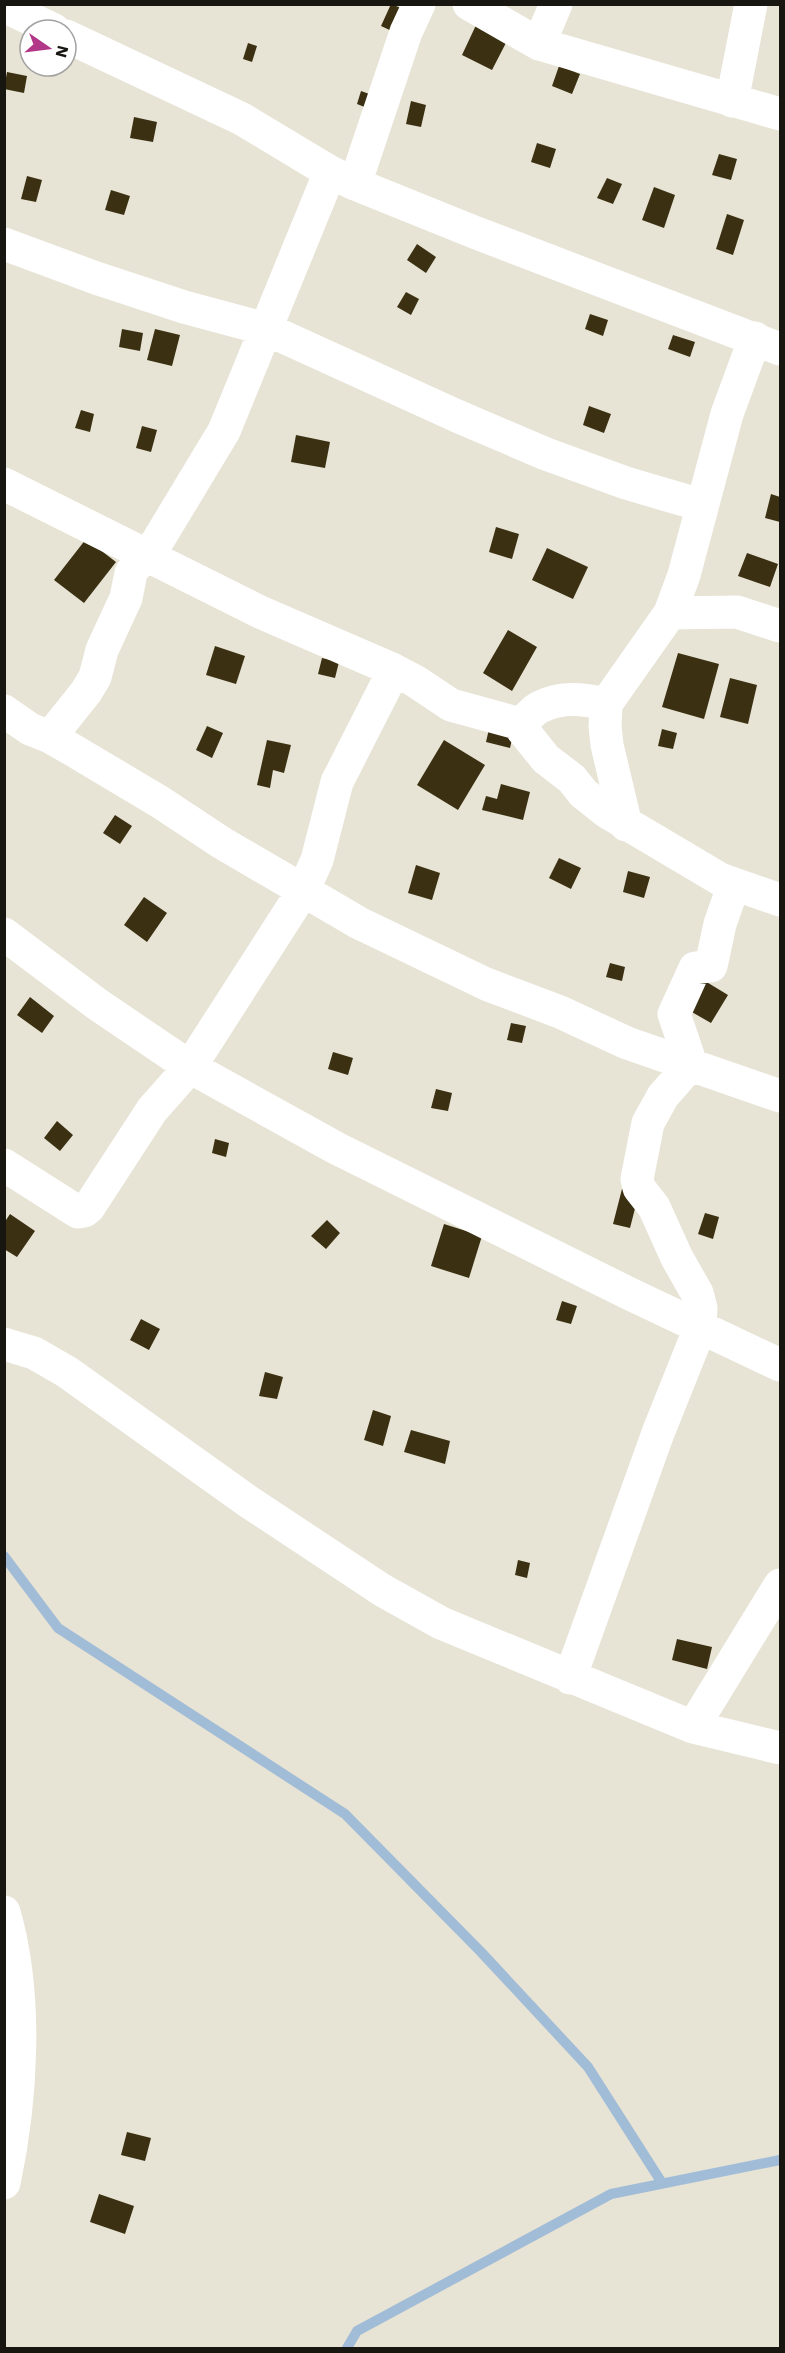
<svg xmlns="http://www.w3.org/2000/svg" width="785" height="2353" font-family="'Work Sans',sans-serif">
  <rect width="100%" height="100%" fill="#e7e3d5"/>
  <g fill="none" stroke-linecap="round" stroke-linejoin="round">
    <path stroke="#a1bcd7" stroke-width="10" d="M 4,1556 L 58,1628 L 345,1814 L 481,1952 L 588,2067 L 662,2183
      M 347,2348 L 357,2331 L 611,2194 L 780,2160"/>
  </g>
  <path fill="#3b3112" d="M 391,4 L 406,10 L 396,33 L 381,26 Z
    M 477,23 L 508,39 L 492,70 L 462,55 Z
    M 248,43 L 257,46 L 252,62 L 243,59 Z
    M 559,66 L 580,74 L 572,94 L 552,86 Z
    M 7,72 L 27,76 L 24,93 L 4,89 Z
    M 361,91 L 372,95 L 367,108 L 357,104 Z
    M 411,101 L 426,105 L 421,127 L 406,124 Z
    M 134,117 L 157,122 L 153,142 L 130,138 Z
    M 537,143 L 556,149 L 550,168 L 531,162 Z
    M 719,154 L 737,159 L 731,180 L 712,175 Z
    M 27,176 L 42,180 L 36,202 L 21,199 Z
    M 607,178 L 622,184 L 613,204 L 597,198 Z
    M 654,187 L 675,195 L 664,228 L 642,220 Z
    M 111,190 L 130,196 L 124,215 L 105,210 Z
    M 727,214 L 744,220 L 733,255 L 716,249 Z
    M 417,244 L 436,257 L 426,273 L 407,260 Z
    M 406,292 L 419,299 L 411,315 L 397,307 Z
    M 590,314 L 608,320 L 603,336 L 585,329 Z
    M 122,329 L 143,333 L 140,351 L 119,347 Z
    M 155,329 L 180,335 L 172,366 L 147,360 Z
    M 673,335 L 695,342 L 690,357 L 668,349 Z
    M 589,406 L 611,414 L 604,433 L 583,425 Z
    M 81,410 L 94,414 L 90,432 L 75,428 Z
    M 142,426 L 157,430 L 151,452 L 136,448 Z
    M 296,435 L 330,442 L 325,468 L 291,462 Z
    M 771,494 L 780,497 L 780,522 L 765,518 Z
    M 496,527 L 519,534 L 512,559 L 489,552 Z
    M 86,539 L 116,562 L 84,603 L 54,580 Z
    M 547,548 L 588,567 L 573,599 L 532,580 Z
    M 747,553 L 778,564 L 770,587 L 738,576 Z
    M 508,630 L 537,647 L 512,691 L 483,673 Z
    M 215,646 L 245,656 L 236,684 L 206,675 Z
    M 678,653 L 719,664 L 704,719 L 662,707 Z
    M 322,658 L 339,662 L 335,678 L 318,674 Z
    M 730,678 L 757,685 L 748,724 L 720,717 Z
    M 491,720 L 515,726 L 510,748 L 486,742 Z
    M 207,726 L 223,733 L 212,758 L 196,750 Z
    M 662,729 L 677,733 L 673,749 L 658,746 Z
    M 267,740 L 291,745 L 284,773 L 273,770 L 270,788 L 257,785 Z
    M 444,740 L 485,765 L 458,810 L 417,785 Z
    M 501,784 L 530,792 L 523,820 L 482,810 L 486,796 L 497,799 Z
    M 115,815 L 132,826 L 120,844 L 103,833 Z
    M 559,858 L 581,868 L 571,889 L 549,878 Z
    M 416,865 L 440,873 L 432,900 L 408,893 Z
    M 628,871 L 650,877 L 644,898 L 623,892 Z
    M 144,897 L 167,913 L 147,942 L 124,925 Z
    M 610,963 L 625,967 L 622,981 L 606,977 Z
    M 700,978 L 728,995 L 711,1023 L 683,1007 Z
    M 30,997 L 54,1016 L 42,1033 L 17,1015 Z
    M 511,1023 L 526,1026 L 522,1043 L 507,1040 Z
    M 333,1052 L 353,1058 L 348,1075 L 328,1069 Z
    M 436,1089 L 452,1093 L 448,1111 L 431,1108 Z
    M 57,1121 L 73,1135 L 60,1151 L 44,1138 Z
    M 215,1139 L 229,1143 L 226,1157 L 212,1153 Z
    M 622,1189 L 639,1193 L 630,1228 L 613,1224 Z
    M 705,1213 L 719,1217 L 713,1239 L 698,1234 Z
    M 10,1214 L 35,1231 L 17,1257 L 4,1249 L 4,1223 Z
    M 327,1220 L 340,1233 L 326,1249 L 311,1236 Z
    M 444,1224 L 482,1236 L 469,1278 L 431,1266 Z
    M 562,1301 L 577,1306 L 571,1324 L 556,1320 Z
    M 141,1319 L 160,1329 L 149,1350 L 130,1340 Z
    M 265,1372 L 283,1377 L 277,1399 L 259,1396 Z
    M 373,1410 L 391,1416 L 383,1446 L 364,1440 Z
    M 411,1430 L 450,1441 L 445,1464 L 404,1452 Z
    M 518,1560 L 530,1563 L 527,1578 L 515,1575 Z
    M 677,1639 L 712,1647 L 707,1669 L 672,1660 Z
    M 127,2132 L 151,2138 L 145,2161 L 121,2155 Z
    M 99,2194 L 134,2206 L 125,2234 L 90,2222 Z"/>
  <g fill="none" stroke-linecap="round" stroke-linejoin="round">
    <path stroke="#fff" stroke-width="33" d="M 469,4 L 539,44 L 780,114
      M 4,6 L 54,30
      M 66,36 L 242,119 L 330,172 L 355,184 L 474,232 L 780,349
      M 539,44 L 556,4
      M 732,101 L 751,4
      M 355,184 L 406,32 L 419,4
      M 4,244 L 96,278 L 184,307 L 266,329 L 457,416 L 546,454 L 626,483 L 701,505
      M 4,484 L 260,612 L 394,670 L 415,681 L 451,705 L 517,723 C 528,721 530,712 540,707 C 562,696 584,699 606,704
      M 670,613 L 737,612 L 780,626
      M 4,711 L 30,729 L 50,737 L 71,749 L 160,802 L 222,843 L 359,923 L 486,984 L 560,1012 L 627,1043 L 780,1096
      M 517,723 L 546,759 L 572,779 L 583,793 L 607,812 L 720,879 L 780,900
      M 50,737 L 86,692 L 95,677 L 102,650 L 126,598 L 131,573 L 136,565 L 148,557 L 224,431 L 330,172
      M 626,825 L 607,745 L 605,726 L 606,704 L 670,613 L 684,575 L 727,414 L 755,338
      M 4,934 L 97,1004 L 190,1067 L 336,1148 L 628,1293 L 780,1365
      M 691,1064 L 674,1014 L 695,968 L 711,966 L 720,924 L 734,884
      M 4,1165 L 78,1212 L 84,1211 L 89,1207 L 152,1110 L 190,1067 L 303,891 L 317,860 L 337,782 L 394,670
      M 4,1344 L 34,1353 L 67,1372 L 249,1502 L 382,1590 L 441,1623 L 693,1727 L 780,1748
      M 570,1678 L 658,1433 L 700,1328 L 701,1308 L 697,1293 L 677,1258 L 654,1207 L 639,1188 L 637,1179 L 648,1123 L 663,1096 L 691,1064
      M 693,1727 L 780,1585
      M 4,1912 C 28,1996 22,2098 4,2183"/>
  </g>
  <rect width="785" height="2353" fill="none" stroke="#171611" stroke-width="12"/>
  <g transform="translate(48 48) rotate(104)"><circle r="28" fill="#ffffff" stroke="#a2a2a0" stroke-width="1.5"/>
  <path d="M0-4.5L10 22L0 15L-10 22Z" fill="#b33788"/>
  <text y="-9" font-size="16" font-weight="bold" text-anchor="middle" fill="#171611">N</text>
  </g>
</svg>
